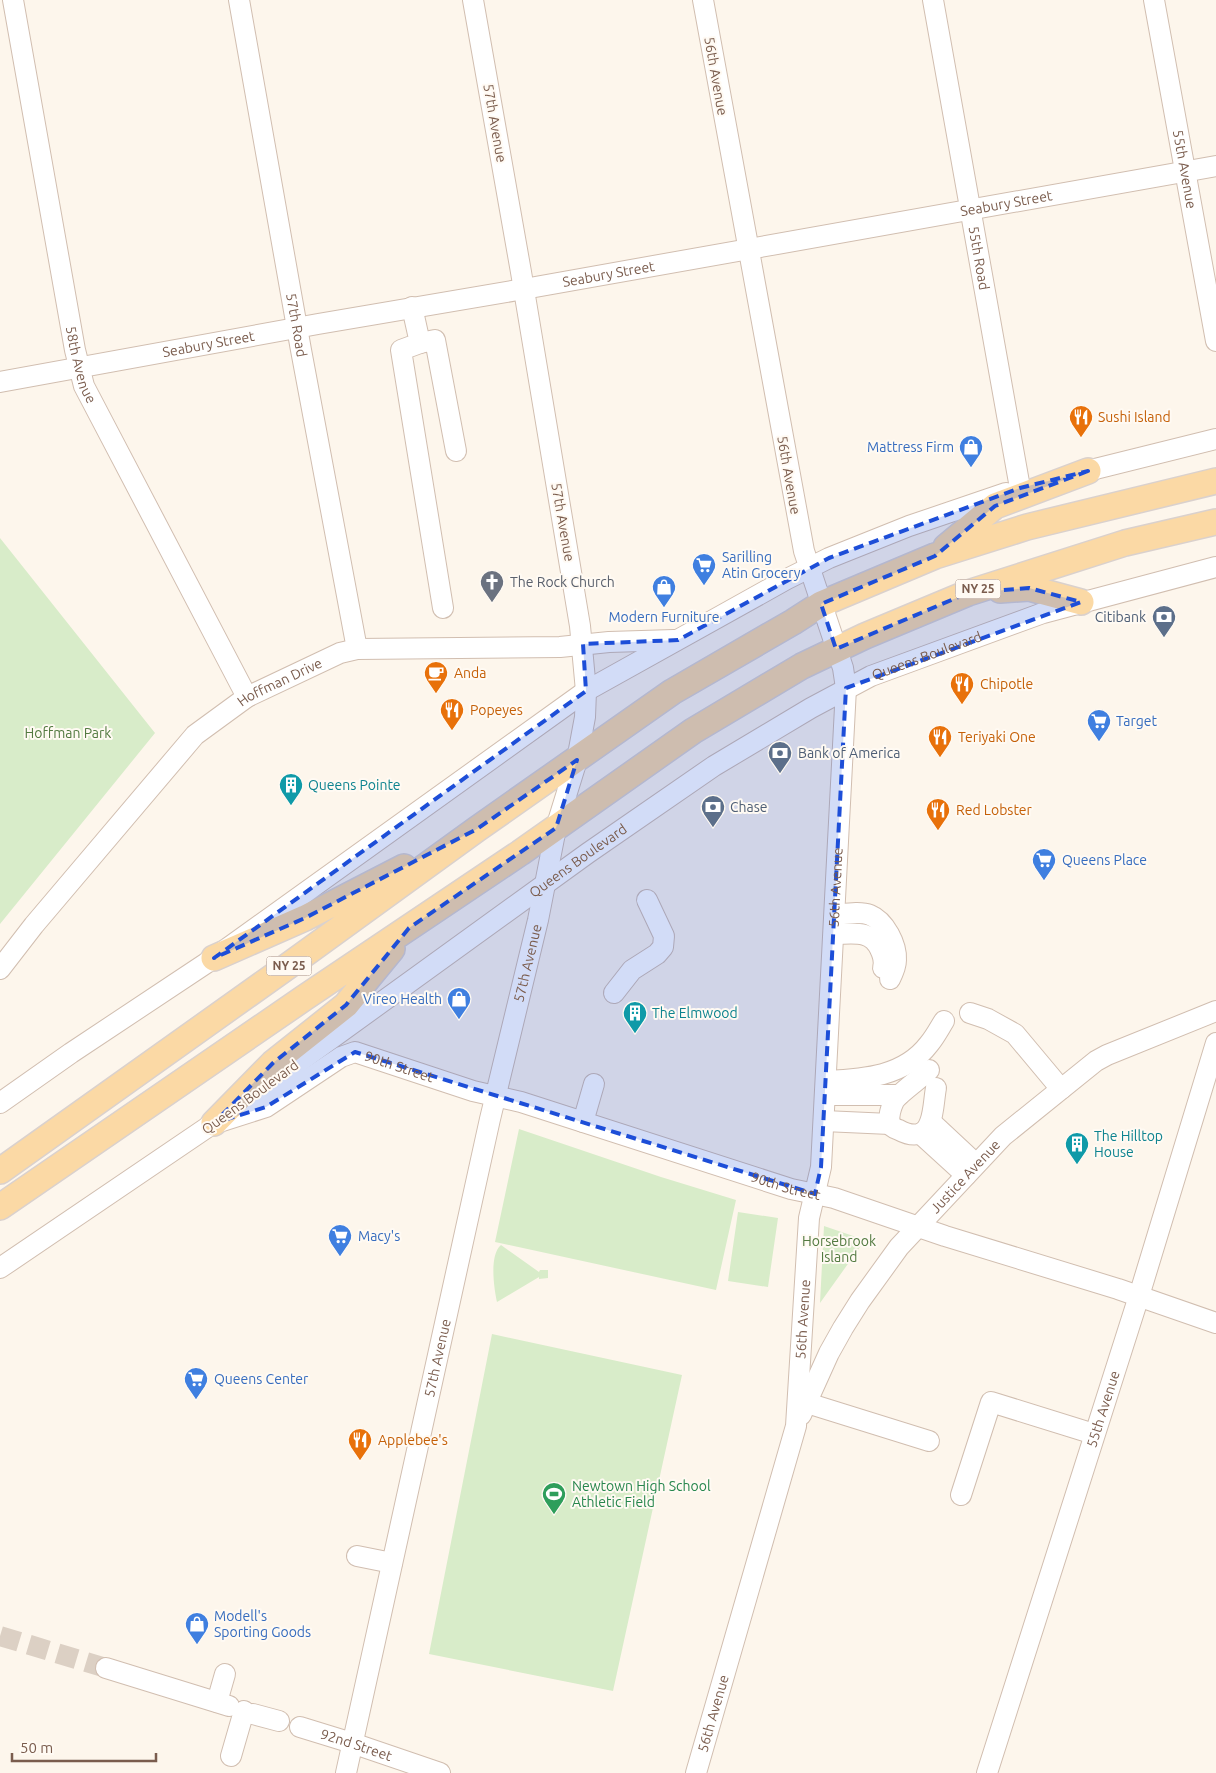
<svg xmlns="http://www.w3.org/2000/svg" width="1216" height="1773" font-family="Ubuntu,sans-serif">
  <rect width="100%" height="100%" fill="#fdf6ec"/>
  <path fill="#d8ecc9" d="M 0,538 L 155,733 L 0,924 Z
    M 519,1129 L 661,1177 L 736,1200 L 716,1290 L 495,1242 Z
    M 738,1212 L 778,1218 L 768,1287 L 728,1281 Z
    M 824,1226 L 865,1240 L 820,1303 Z
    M 501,1245 L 539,1272 L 540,1270 L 548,1270 L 548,1278 L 539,1279 L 539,1277 L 497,1302 C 494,1288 489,1255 501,1245 Z
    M 492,1334 L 682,1375 L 613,1691 L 429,1654 Z"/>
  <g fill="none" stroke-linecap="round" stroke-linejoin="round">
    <path stroke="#dcd0c4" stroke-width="20" stroke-dasharray="20 10" stroke-linecap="butt" d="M 0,1636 L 106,1668"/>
    <g stroke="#d1beb0" stroke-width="22">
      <g id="minor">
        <path id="s1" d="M 13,0 L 75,350 L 84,386 L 247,697"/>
        <path id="s2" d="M 239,0 L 301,350 L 357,649"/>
        <path id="s3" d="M 933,0 L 1020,488"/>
        <path id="s4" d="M 1154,0 L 1216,341"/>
        <path d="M 412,307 L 420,343 L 401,350 L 443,608"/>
        <path d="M 420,343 L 435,340 L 456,451"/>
        <path id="s5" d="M 0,382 L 318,324 L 524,289 L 1216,166"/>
        <path d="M 1075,474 L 1216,439"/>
        <path d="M 835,915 C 845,914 860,911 870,915 C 885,921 897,945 896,960 C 896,967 893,973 890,979"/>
        <path d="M 834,934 C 852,934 871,929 880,949 C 883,955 885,961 883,968"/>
        <path id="s6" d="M 0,969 L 34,925 L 195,735 L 247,697 L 340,653 L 357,649 L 560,647 L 609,642 L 674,640"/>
        <path d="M 614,993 L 632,970 L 657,954 L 663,947 L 664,936 L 647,900"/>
        <path d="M 970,1013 L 988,1019 L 1015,1034 L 1061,1089"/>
        <path d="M 929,1070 C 921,1078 898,1094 894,1101 C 891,1107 888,1117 890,1123 C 891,1127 896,1129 899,1130 C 912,1137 925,1137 930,1122 C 934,1112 934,1098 936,1088"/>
        <path d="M 826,1081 C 864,1079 904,1077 929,1044 C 935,1037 939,1029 944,1021"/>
        <path d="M 825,1095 L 899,1095"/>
        <path id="s7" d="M 252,1096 L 588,853 L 714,766 L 811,708 L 871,676 L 1043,613 L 1216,567"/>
        <path d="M 0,1103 L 71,1053 L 214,958 L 586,691 L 787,579 L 829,558 L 909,526 L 1006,493"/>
        <path d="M 824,1121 L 890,1124"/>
        <path d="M 583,1122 L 594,1084"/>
        <path d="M 931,1122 L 976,1164"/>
        <path id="s8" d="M 216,1123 L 266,1107 L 341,1057 L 355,1052 L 473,1091 L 521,1102 L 791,1189 L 834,1198 L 945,1236 L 1118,1289 L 1216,1323"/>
        <path d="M 921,1134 L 966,1175"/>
        <path d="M 0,1268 L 227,1114"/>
        <path d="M 807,1403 L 929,1441"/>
        <path id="s9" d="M 801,1415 L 829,1353 L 843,1328 L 860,1301 L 899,1247 L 1003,1136 L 1096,1061 L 1107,1055 L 1216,1011"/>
        <path d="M 961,1495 L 991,1402 L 1094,1434"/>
        <path d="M 357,1556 L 392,1563"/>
        <path d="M 106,1668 L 229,1706"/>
        <path d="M 217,1702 L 225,1674"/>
        <path d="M 253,1714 L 279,1721"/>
        <path id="s10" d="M 300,1727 L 352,1743 L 440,1773"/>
        <path d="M 231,1756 L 244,1711"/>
        <path id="s11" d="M 346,1773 L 490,1119 L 538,920 L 556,828 L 577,760 L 585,717 L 586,691 L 580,626 L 521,272 L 473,0"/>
        <path id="s12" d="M 696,1773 L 796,1426 L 809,1218 L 821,1167 L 846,688 L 843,668 L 804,551 L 703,0"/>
        <path id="s13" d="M 987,1773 L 1139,1296 L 1216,1043"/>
      </g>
    </g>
    <g stroke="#dad1cd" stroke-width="28">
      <path id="major" d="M 946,547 L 995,506 L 1088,471
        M 1000,590 L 1029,588 L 1081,602
        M 214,958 L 305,918 L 404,867
        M 214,1123 L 273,1063 L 346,1005 L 392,949
        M 0,1171 L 288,966 L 477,829 L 672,692 L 793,622 L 821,604 L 935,556 L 1027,527 L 1216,481
        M 0,1207 L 304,998 L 520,853 L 693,731 L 802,666 L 865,636 L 968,593 L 1125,543 L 1216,522"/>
    </g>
    <use href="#minor" stroke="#fff" stroke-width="20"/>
    <use href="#major" stroke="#fbd9a5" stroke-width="25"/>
  </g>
  <path fill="#1d4ed8" fill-opacity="0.2" stroke="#1d4ed8" stroke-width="4" stroke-dasharray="10 6" stroke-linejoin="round" d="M 1088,471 L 995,506 L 935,556 L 821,604 L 836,649 L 968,593 L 1029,588 L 1081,602 L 846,688 L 821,1167 L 815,1194 L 355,1052 L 266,1107 L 214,1123 L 273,1063 L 346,1005 L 409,928 L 556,828 L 577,760 L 477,829 L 305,918 L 214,958 L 586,691 L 583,644 L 678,640 L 829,558 L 1020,488 Z"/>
  <defs>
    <g id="restaurant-pin" transform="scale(1.25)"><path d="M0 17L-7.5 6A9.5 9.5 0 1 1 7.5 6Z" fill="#e8710a" stroke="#fffaf3"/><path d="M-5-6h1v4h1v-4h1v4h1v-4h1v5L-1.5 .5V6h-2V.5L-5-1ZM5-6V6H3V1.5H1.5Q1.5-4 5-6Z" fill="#fff"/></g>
    <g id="shop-pin" transform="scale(1.25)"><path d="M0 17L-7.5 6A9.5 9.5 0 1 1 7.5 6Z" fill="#3f7fe0" stroke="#fffaf3"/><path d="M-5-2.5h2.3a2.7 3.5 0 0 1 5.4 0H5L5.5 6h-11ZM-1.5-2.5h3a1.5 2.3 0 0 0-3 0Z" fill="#fff"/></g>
    <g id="supermarket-pin" transform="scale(1.25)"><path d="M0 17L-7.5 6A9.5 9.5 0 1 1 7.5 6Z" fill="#3f7fe0" stroke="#fffaf3"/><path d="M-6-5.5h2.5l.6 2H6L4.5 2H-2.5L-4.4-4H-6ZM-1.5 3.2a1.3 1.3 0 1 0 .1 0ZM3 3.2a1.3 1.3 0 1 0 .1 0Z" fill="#fff"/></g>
    <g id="church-pin" transform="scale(1.25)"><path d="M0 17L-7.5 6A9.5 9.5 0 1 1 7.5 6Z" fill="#6b7280" stroke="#fffaf3"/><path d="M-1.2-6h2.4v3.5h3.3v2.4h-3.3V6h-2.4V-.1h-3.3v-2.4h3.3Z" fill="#fff"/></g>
    <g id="bank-pin" transform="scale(1.25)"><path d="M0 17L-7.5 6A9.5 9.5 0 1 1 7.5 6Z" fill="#5c6f8a" stroke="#fffaf3"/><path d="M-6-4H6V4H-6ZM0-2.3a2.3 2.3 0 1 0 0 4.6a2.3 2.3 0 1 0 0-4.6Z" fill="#fff"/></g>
    <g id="cafe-pin" transform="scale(1.25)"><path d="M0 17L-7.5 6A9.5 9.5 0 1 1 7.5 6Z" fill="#e8710a" stroke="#fffaf3"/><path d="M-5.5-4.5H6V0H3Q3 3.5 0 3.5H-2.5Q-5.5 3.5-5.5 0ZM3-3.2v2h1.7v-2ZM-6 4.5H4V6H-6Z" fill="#fff"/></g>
    <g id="building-pin" transform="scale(1.25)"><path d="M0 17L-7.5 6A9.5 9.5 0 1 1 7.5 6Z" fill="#0f9aa8" stroke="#fffaf3"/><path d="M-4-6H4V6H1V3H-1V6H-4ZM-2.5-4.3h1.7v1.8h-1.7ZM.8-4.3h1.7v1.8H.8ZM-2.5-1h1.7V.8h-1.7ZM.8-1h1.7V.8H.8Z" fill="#fff"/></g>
    <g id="stadium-pin" transform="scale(1.25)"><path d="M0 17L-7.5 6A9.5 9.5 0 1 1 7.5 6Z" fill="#2e9e5b" stroke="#fffaf3"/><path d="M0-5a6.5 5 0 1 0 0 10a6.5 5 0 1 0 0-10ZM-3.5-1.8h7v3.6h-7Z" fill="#fff"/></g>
  </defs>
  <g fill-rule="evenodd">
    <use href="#restaurant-pin" x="1081" y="417"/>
    <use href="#shop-pin" x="971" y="447"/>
    <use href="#supermarket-pin" x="704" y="565"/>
    <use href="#church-pin" x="492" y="582"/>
    <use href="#shop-pin" x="664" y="587"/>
    <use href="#bank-pin" x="1164" y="617"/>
    <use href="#cafe-pin" x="436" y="673"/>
    <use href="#restaurant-pin" x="962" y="684"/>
    <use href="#restaurant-pin" x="452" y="710"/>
    <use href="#supermarket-pin" x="1099" y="721"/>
    <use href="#restaurant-pin" x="940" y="737"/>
    <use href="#bank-pin" x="780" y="753"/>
    <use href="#building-pin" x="291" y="785"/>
    <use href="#bank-pin" x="713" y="807"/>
    <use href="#restaurant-pin" x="938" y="810"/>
    <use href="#supermarket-pin" x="1044" y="860"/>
    <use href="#shop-pin" x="459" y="999"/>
    <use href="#building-pin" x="635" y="1013"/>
    <use href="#building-pin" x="1077" y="1144"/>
    <use href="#supermarket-pin" x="340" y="1236"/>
    <use href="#supermarket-pin" x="196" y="1379"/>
    <use href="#restaurant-pin" x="360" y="1440"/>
    <use href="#stadium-pin" x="554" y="1494"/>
    <use href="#shop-pin" x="197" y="1624"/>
  </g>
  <g text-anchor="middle" stroke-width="4" stroke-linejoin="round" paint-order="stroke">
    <g fill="#fffaf3" stroke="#a28b7f" stroke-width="1">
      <rect x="955.5" y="579.5" width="45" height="19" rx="4"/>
      <rect x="266.5" y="956.5" width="45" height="19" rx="4"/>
    </g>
    <g font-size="12" font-weight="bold" fill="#7a5c4d">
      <text x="978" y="593">NY 25</text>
      <text x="289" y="970">NY 25</text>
    </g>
    <g font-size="14" fill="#7a5c4d" stroke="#fffaf3">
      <text transform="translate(716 76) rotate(80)" y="5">56th Avenue</text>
      <text transform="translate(495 123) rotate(80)" y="5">57th Avenue</text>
      <text dy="5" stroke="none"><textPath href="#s4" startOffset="172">55th Avenue</textPath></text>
      <text dy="5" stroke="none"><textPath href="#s5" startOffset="1022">Seabury Street</textPath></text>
      <text dy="5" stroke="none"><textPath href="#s3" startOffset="262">55th Road</textPath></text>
      <text dy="5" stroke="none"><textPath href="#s5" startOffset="618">Seabury Street</textPath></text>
      <text dy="5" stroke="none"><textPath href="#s2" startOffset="330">57th Road</textPath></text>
      <text dy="5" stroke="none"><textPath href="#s5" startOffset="212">Seabury Street</textPath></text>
      <text dy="5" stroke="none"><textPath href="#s1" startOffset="371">58th Avenue</textPath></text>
      <text transform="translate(789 475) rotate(80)" y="5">56th Avenue</text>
      <text transform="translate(563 522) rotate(80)" y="5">57th Avenue</text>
      <text dy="5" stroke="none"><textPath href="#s7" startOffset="808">Queens Boulevard</textPath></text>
      <text dy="5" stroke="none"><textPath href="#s6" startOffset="405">Hoffman Drive</textPath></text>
      <text dy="5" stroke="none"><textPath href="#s7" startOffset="402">Queens Boulevard</textPath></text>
      <text dy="5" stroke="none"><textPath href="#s12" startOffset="902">56th Avenue</textPath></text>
      <text dy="5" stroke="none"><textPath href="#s11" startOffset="830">57th Avenue</textPath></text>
      <text dy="5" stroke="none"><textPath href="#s8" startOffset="204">90th Street</textPath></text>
      <text transform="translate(250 1097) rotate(-36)" y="5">Queens Boulevard</text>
      <text dy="5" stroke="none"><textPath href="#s9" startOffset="292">Justice Avenue</textPath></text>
      <text dy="5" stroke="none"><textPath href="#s8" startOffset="609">90th Street</textPath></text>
      <text dy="5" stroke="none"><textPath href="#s12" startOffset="468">56th Avenue</textPath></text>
      <text dy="5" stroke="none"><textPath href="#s11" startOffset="425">57th Avenue</textPath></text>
      <text dy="5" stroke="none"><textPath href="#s13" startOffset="382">55th Avenue</textPath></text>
      <text dy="5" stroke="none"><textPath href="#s12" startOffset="62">56th Avenue</textPath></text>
      <text dy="5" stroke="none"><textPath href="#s10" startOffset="59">92nd Street</textPath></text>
    </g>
    <g font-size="14" fill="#c56008" stroke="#fffaf3" text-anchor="start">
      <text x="1098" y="422">Sushi Island</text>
      <text x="454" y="678">Anda</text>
      <text x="980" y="689">Chipotle</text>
      <text x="470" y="715">Popeyes</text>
      <text x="958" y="742">Teriyaki One</text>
      <text x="956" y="815">Red Lobster</text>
      <text x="378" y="1445">Applebee's</text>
    </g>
    <g font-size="14" fill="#366cbe" stroke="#fffaf3" text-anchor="start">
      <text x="954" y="452" text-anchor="end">Mattress Firm</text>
      <text x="722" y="562">Sarilling<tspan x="722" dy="16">Atin Grocery</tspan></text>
      <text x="664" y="622" text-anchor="middle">Modern Furniture</text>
      <text x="1116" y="726">Target</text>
      <text x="1062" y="865">Queens Place</text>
      <text x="442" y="1004" text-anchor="end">Vireo Health</text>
      <text x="358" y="1241">Macy's</text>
      <text x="214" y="1384">Queens Center</text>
      <text x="214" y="1621">Modell's<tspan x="214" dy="16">Sporting Goods</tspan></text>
    </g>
    <g font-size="14" fill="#5b616d" stroke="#fffaf3" text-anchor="start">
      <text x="510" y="587">The Rock Church</text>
    </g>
    <g font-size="14" fill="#4e5e75" stroke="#fffaf3" text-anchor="start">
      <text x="1146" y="622" text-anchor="end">Citibank</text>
      <text x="798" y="758">Bank of America</text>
      <text x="730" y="812">Chase</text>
    </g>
    <g font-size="14" fill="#537a41" stroke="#fffaf3">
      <text x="68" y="738">Hoffman Park</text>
      <text x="839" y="1246">Horsebrook<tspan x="839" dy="16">Island</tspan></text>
    </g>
    <g font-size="14" fill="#0d838f" stroke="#fffaf3" text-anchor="start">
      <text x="308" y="790">Queens Pointe</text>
      <text x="652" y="1018">The Elmwood</text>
      <text x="1094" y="1141">The Hilltop<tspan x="1094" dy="16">House</tspan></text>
    </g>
    <g font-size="14" fill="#27864d" stroke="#fffaf3" text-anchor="start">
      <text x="572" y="1491">Newtown High School<tspan x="572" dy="16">Athletic Field</tspan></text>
    </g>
  </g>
  <path d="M12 1753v8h144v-8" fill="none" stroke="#7a5c4d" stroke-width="2.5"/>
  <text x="20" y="1753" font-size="15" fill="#7a5c4d" stroke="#fffaf3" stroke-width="4" paint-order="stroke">50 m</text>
</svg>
